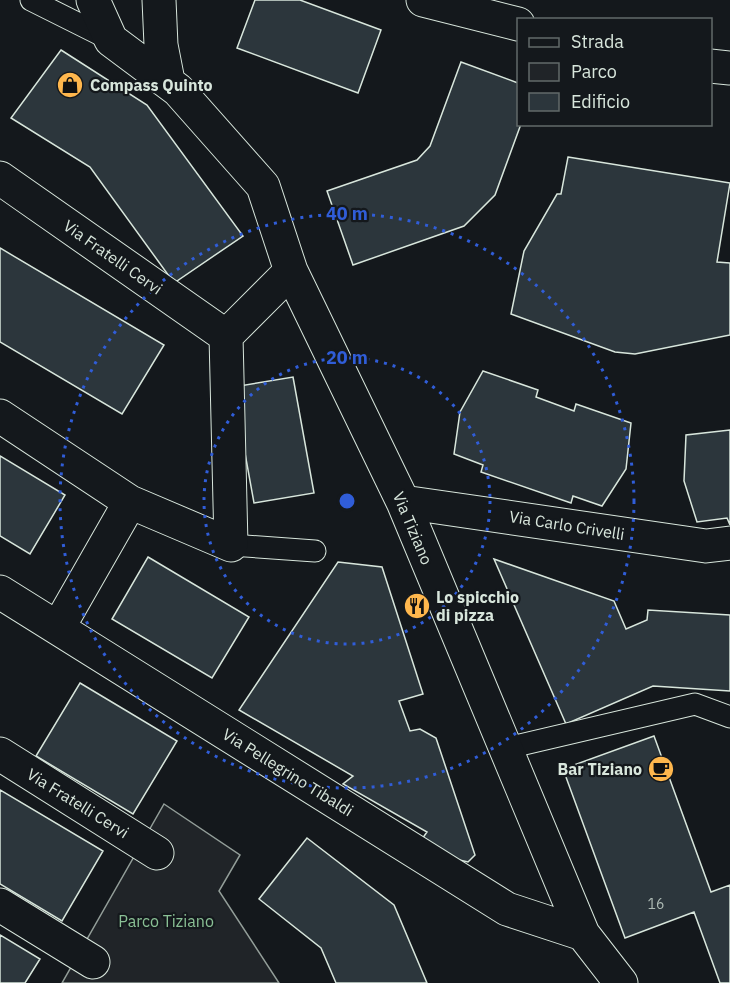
<svg xmlns="http://www.w3.org/2000/svg" width="730" height="983" font-family="'IBM Plex Sans',sans-serif">
  <rect width="100%" height="100%" fill="#14181c"/>
  <path fill="#202428" stroke="#939e99" stroke-width="1.5" d="M 164,804 L 240,855 L 219,891 L 279,983 L 62,983 Z"/>
  <path fill="#2c363c" stroke="#d8e6dc" stroke-width="1.5" d="M 255,0 L 300,0 L 381,30 L 358,93 L 237,48 Z
    M 61,50 L 147,105 L 243,236 L 174,283 L 90,167 L 11,118 Z
    M 461,62 L 518,83 L 518,124 L 521,124 L 495,195 L 464,226 L 353,265 L 327,191 L 417,160 L 430,146 Z
    M 568,157 L 730,183 L 717,262 L 730,263 L 730,335 L 635,354 L 615,352 L 511,314 L 524,251 L 557,194 L 561,194 Z
    M 0,248 L 164,345 L 122,414 L 0,342 Z
    M 483,371 L 538,390 L 536,397 L 574,411 L 576,404 L 631,423 L 626,469 L 602,506 L 573,496 L 571,503 L 481,472 L 483,465 L 454,454 L 460,412 Z
    M 293,377 L 314,493 L 254,503 L 233,387 Z
    M 730,430 L 730,525 L 727,518 L 697,522 L 684,481 L 686,435 Z
    M 0,456 L 65,495 L 30,554 L 0,536 Z
    M 148,557 L 249,617 L 212,678 L 112,619 Z
    M 494,559 L 614,601 L 626,629 L 647,620 L 648,610 L 730,615 L 730,691 L 653,686 L 566,724 Z
    M 338,562 L 382,567 L 423,694 L 399,701 L 410,731 L 420,729 L 436,738 L 475,855 L 468,862 L 455,859 L 422,839 L 427,832 L 343,784 L 353,776 L 239,710 Z
    M 80,683 L 177,741 L 133,814 L 36,756 Z
    M 654,736 L 711,892 L 730,885 L 730,983 L 720,983 L 694,912 L 625,938 L 563,769 Z
    M 0,790 L 103,851 L 62,921 L 0,884 Z
    M 307,838 L 394,905 L 427,983 L 336,983 L 321,948 L 259,899 Z
    M 0,935 L 40,959 L 25,983 L 0,983 Z"/>
  <g fill="none" stroke-linecap="round" stroke-linejoin="round">
    <g stroke="#d8e6dc" stroke-width="23">
      <path id="service" d="M 31,0 L 111,40
        M 231,545 L 315,551
        M 507,748 L 695,704 L 730,717"/>
    </g>
    <g stroke="#d8e6dc" stroke-width="35">
      <path id="minor" d="M 93,0 L 111,40 L 178,90 L 263,186 L 291,271 L 403,502 L 583,934 L 621,983
        M 159,0 L 161,45 L 168,81
        M 0,178 L 226,336
        M 0,416 L 130,502 L 231,545 L 226,336 L 291,271
        M 403,502 L 706,546 L 730,543
        M 0,592 L 507,909 L 583,934
        M 58,628 L 130,502
        M 0,754 L 157,853
        M 0,905 L 93,962"/>
    </g>
    <g stroke="#d8e6dc" stroke-width="35">
      <path id="primary" d="M 423,0 L 518,24
        M 710,66 L 730,68"/>
    </g>
    <use href="#service" stroke="#14181c" stroke-width="21"/>
    <use href="#minor" stroke="#14181c" stroke-width="33"/>
    <use href="#primary" stroke="#14181c" stroke-width="33"/>
  </g>
  <g fill="none" stroke="#305dd8" stroke-width="3" stroke-dasharray="3 6">
    <circle cx="347" cy="501" r="143"/>
    <circle cx="347" cy="501" r="287"/>
  </g>
  <defs>
    <g id="shop-disc" transform="scale(1.35)"><circle r="9.5" fill="#ffb74d" stroke="#14181c"/><path d="M-5-2.5h2.3a2.7 3.5 0 0 1 5.4 0H5L5.5 6h-11ZM-1.5-2.5h3a1.5 2.3 0 0 0-3 0Z" fill="#111"/></g>
    <g id="restaurant-disc" transform="scale(1.35)"><circle r="9.5" fill="#ffb74d" stroke="#14181c"/><path d="M-5-6h1v4h1v-4h1v4h1v-4h1v5L-1.5 .5V6h-2V.5L-5-1ZM5-6V6H3V1.5H1.5Q1.5-4 5-6Z" fill="#111"/></g>
    <g id="cafe-disc" transform="scale(1.35)"><circle r="9.5" fill="#ffb74d" stroke="#14181c"/><path d="M-5.5-4.5H6V0H3Q3 3.5 0 3.5H-2.5Q-5.5 3.5-5.5 0ZM3-3.2v2h1.7v-2ZM-6 4.5H4V6H-6Z" fill="#111"/></g>
  </defs>
  <g fill-rule="evenodd">
    <use href="#shop-disc" x="70" y="85"/>
    <use href="#restaurant-disc" x="417" y="606"/>
    <use href="#cafe-disc" x="661" y="769"/>
  </g>
  <g text-anchor="middle" stroke-width="4.5" stroke-linejoin="round" paint-order="stroke">
    <g font-size="14" fill="#adbab4">
      <text x="656" y="909">16</text>
    </g>
    <g font-size="16" font-weight="bold" fill="#d8e6dc" stroke="#14181c" text-anchor="start">
      <text x="90" y="91">Compass Quinto</text>
      <text x="436" y="603">Lo spicchio<tspan x="436" dy="18">di pizza</tspan></text>
      <text x="642" y="775" text-anchor="end">Bar Tiziano</text>
    </g>
    <g font-size="16" fill="#d8e6dc" stroke="#14181c">
      <text transform="translate(113 257) rotate(35)" y="6">Via Fratelli Cervi</text>
      <text transform="translate(567 525) rotate(9)" y="6">Via Carlo Crivelli</text>
      <text transform="translate(413 528) rotate(67)" y="6">Via Tiziano</text>
      <text transform="translate(288 772) rotate(32)" y="6">Via Pellegrino Tibaldi</text>
      <text transform="translate(78 803) rotate(32)" y="6">Via Fratelli Cervi</text>
    </g>
    <g font-size="16" fill="#8ac095" stroke="#14181c">
      <text x="166" y="927">Parco Tiziano</text>
    </g>
  </g>
  <circle cx="347" cy="501" r="9" fill="#305dd8" stroke="#14181c" stroke-width="3"/>
  <g font-size="18" text-anchor="middle" font-weight="bold" fill="#305dd8" stroke="#14181c" stroke-width="4.5" stroke-linejoin="round" paint-order="stroke">
    <text x="347" y="220">40 m</text>
    <text x="347" y="364">20 m</text>
  </g>
  <rect x="517" y="18" width="195" height="108" fill="#14181c" stroke="#626a69" stroke-width="1.5"/>
  <rect x="529" y="38" width="30" height="9" fill="#14181c" stroke="#626a69" stroke-width="1.5"/>
  <text x="571" y="48" font-size="18" fill="#d8e6dc">Strada</text>
  <rect x="529" y="63" width="30" height="18" fill="#202428" stroke="#626a69" stroke-width="1.5"/>
  <text x="571" y="78" font-size="18" fill="#d8e6dc">Parco</text>
  <rect x="529" y="93" width="30" height="18" fill="#2c363c" stroke="#626a69" stroke-width="1.5"/>
  <text x="571" y="108" font-size="18" fill="#d8e6dc">Edificio</text>
</svg>
